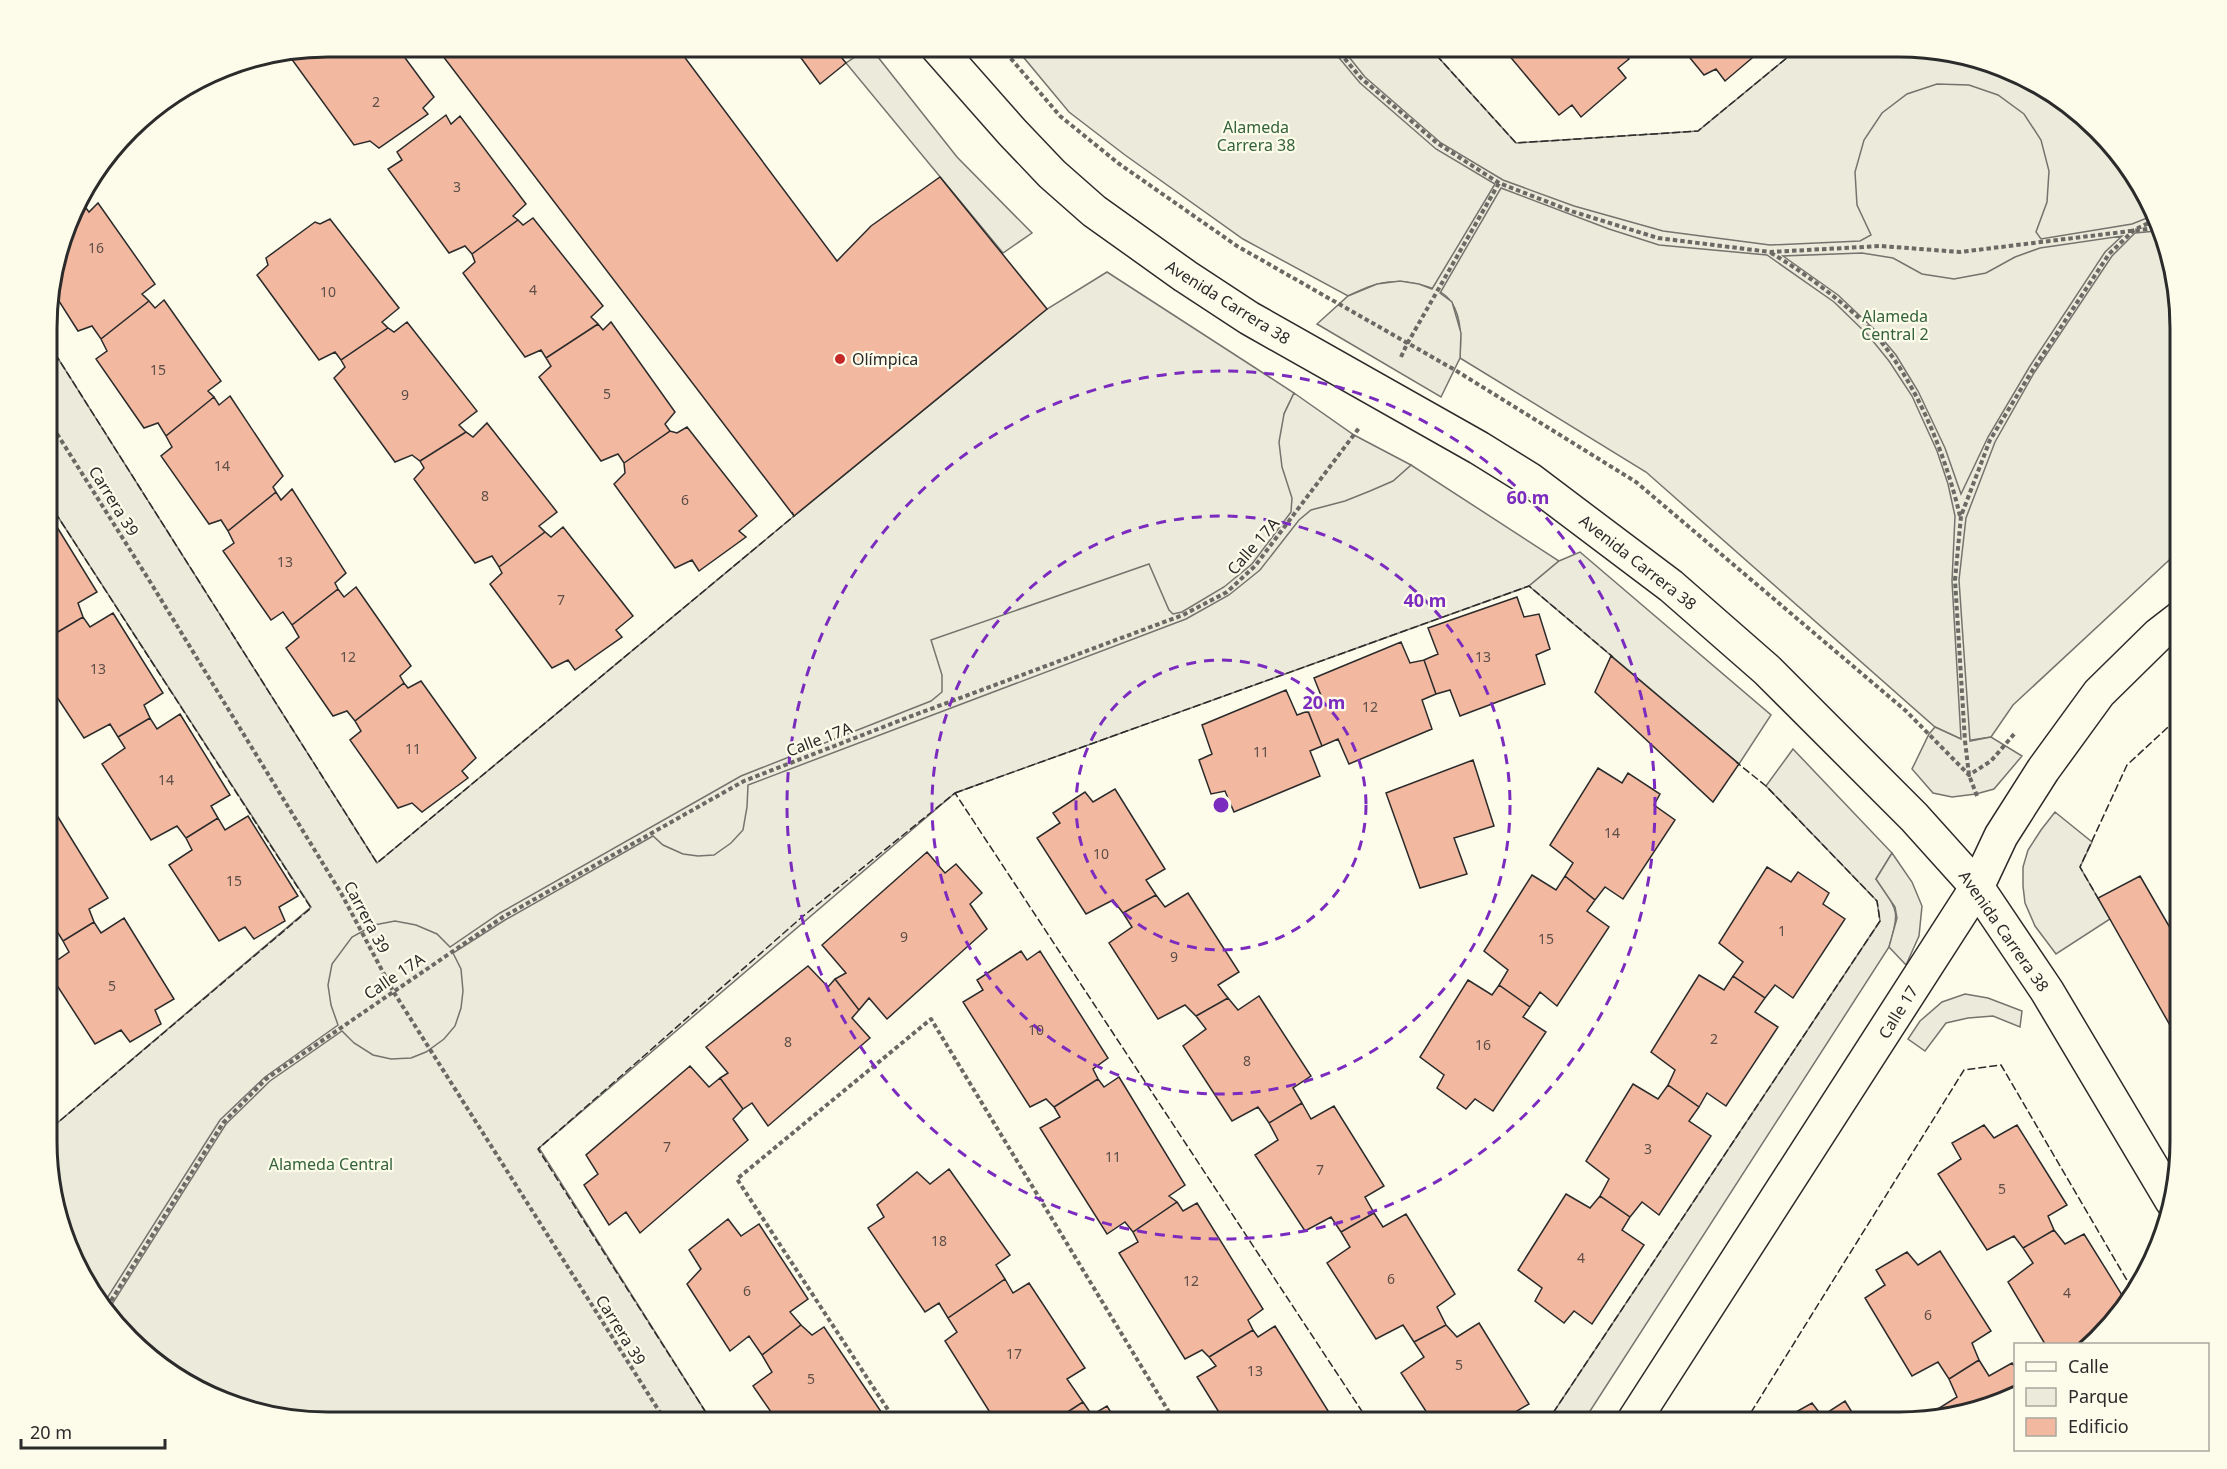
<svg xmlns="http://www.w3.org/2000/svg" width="2227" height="1469" font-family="'Noto Sans',sans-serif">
  <rect width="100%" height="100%" fill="#fdfbea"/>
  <path fill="#ecebdb" stroke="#74746e" stroke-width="1.5" d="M 870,47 L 957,157 L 1032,233 L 1003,253 L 846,63 Z
    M 1015,47 L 1429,47 L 1516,143 L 1698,131 L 1800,47 L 1899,47 L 1989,61 L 2056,94 L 2143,188 L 2180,310 L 2180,550 L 2013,705 L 1991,737 L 1965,741 L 1935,727 L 1646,472 L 1460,358 C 1461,340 1462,319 1452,303 C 1440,283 1398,279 1378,284 C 1368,286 1357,292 1348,296 L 1243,239 L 1125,155 L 1069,112 Z
    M 1107,272 L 1294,393 L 1284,414 L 1392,481 L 1411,465 L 1559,561 L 1529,586 L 955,793 L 539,1148 L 712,1422 L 328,1422 L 238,1408 L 171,1375 L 84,1282 L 49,1177 L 49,1130 L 311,907 L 49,503 L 49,344 L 377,863 L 794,516 L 1047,309 Z
    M 1793,749 L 1892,853 L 1876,879 C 1897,910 1901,909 1889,947 L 1583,1422 L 1547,1422 L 1880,921 L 1877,901 L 1766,786 Z"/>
  <path fill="#eceadb" stroke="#74746e" stroke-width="1.5" fill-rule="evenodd" d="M 1330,47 L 1341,47 L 1365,77 L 1441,143 L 1503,180 L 1574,206 L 1663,231 L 1770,245 L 1860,241 L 1871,235 L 1857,205 L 1855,172 L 1864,140 L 1882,113 L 1907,94 L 1937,84 L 1969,85 L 1998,95 L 2024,114 L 2041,140 L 2049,171 L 2047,202 L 2036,232 L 2041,239 L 2132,224 L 2152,216 L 2156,231 L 2135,233 L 2112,256 L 2034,373 L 1995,442 L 1966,518 L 1959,580 L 1970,741 L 1991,737 L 2022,756 L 1994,789 L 1976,794 L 1952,797 L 1933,793 L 1912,769 L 1929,734 L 1935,727 L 1961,739 L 1952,581 L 1955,516 L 1948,484 L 1937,451 L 1912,396 L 1889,361 L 1868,335 L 1834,302 L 1767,255 L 1659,245 L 1609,229 L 1501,188 L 1440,293 L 1452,302 L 1461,333 L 1460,358 L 1441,397 L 1317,324 L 1348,296 L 1377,284 L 1400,281 L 1419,284 L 1432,289 L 1495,184 L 1436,149 L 1360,83 ZM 2122,236 L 2105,252 L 2030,366 L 1988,437 L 1961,494 L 1945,448 L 1918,391 L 1896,355 L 1875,330 L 1838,295 L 1783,256 L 1862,253 L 1893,258 L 1922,274 L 1954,279 L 1986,273 L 2015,257 L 2040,248 Z
    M 1294,393 L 1354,435 L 1411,465 L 1393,481 L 1370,491 L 1345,501 L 1311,510 L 1299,520 L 1260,570 L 1229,595 L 1186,619 L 748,785 L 747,807 L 743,830 L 731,843 L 714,855 L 698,856 L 683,854 L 663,845 L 653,836 L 505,920 L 453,953 L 461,969 L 463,991 L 461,1008 L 455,1026 L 444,1039 L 426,1052 L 411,1058 L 391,1059 L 373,1055 L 354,1043 L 342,1031 L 270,1081 L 226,1124 L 109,1309 L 104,1303 L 220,1120 L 265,1077 L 338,1025 L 331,1005 L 328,985 L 332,964 L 352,937 L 374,925 L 395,921 L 416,925 L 437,934 L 450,947 L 500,913 L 741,776 L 931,701 L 942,692 L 942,675 L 931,640 L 1149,564 L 1169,610 L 1173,614 L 1182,612 L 1224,587 L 1252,564 L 1291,512 L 1292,498 L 1282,467 L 1279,442 L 1284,414 Z
    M 1580,552 L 1771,715 L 1739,764 L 1529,586 L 1559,561 Z
    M 2055,812 L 2092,842 L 2080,867 L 2110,919 L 2056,954 L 2035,926 L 2025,903 L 2023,886 L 2023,867 L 2028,850 L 2041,830 Z
    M 1892,853 L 1912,882 L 1922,906 L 1919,936 L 1906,965 L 1889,947 L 1897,918 L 1895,907 L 1876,879 Z
    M 1965,994 L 1988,998 L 2022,1011 L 2020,1027 L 1993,1016 L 1968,1018 L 1946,1023 L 1925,1051 L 1908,1039 L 1920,1021 L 1942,1002 Z"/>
  <path fill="#f2b8a0" stroke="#2b2b2b" stroke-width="1.5" d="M 328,46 L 397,47 L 434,97 L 423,108 L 428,114 L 379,148 L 370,141 L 354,145 L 288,54 Z
    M 436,47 L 677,47 L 837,261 L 871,226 L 940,177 L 1047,309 L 794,516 Z
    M 793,47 L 833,47 L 846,63 L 820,84 Z
    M 1502,47 L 1618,47 L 1629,59 L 1618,68 L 1626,78 L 1581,117 L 1572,105 L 1559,115 Z
    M 1681,47 L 1765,47 L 1725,81 L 1716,69 L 1704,75 Z
    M 446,115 L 451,124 L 460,116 L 526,204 L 513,216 L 518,220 L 472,254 L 465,246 L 449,253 L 388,169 L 402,160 L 397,152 Z
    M 98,203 L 155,284 L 142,294 L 149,301 L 101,339 L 92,326 L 78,331 L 50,287 L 73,211 L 83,204 L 89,212 Z
    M 533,218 L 603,306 L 591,317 L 598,324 L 546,358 L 541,350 L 525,357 L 463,273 L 475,262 L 472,254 L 518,220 L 523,225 Z
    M 330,219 L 399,308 L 382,322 L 388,328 L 341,360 L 335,352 L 319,360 L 257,275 L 268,265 L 266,258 L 315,222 L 320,224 Z
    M 164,300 L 221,381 L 208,391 L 214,397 L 166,436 L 158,423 L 144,428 L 96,359 L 107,351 L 101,339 L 149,301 L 155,308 Z
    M 407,322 L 477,411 L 459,425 L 466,432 L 420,461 L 412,455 L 395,462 L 334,378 L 345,367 L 341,360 L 388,328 L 394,332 Z
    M 611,322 L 675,412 L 665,424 L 670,431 L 624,463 L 618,454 L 601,461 L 539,377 L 551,366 L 546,358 L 598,324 L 603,330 Z
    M 230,396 L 283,476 L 273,487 L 276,492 L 228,531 L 221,520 L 209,524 L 161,456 L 172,447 L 166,436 L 214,397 L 219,405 Z
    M 487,423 L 557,512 L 539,526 L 545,532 L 499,567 L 492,556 L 475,563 L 414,479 L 424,468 L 420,461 L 466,432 L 473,437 Z
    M 687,427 L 757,516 L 739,531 L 746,537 L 699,571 L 692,560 L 675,568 L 614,484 L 625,473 L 624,463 L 670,431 L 677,433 Z
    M 292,489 L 346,573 L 335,583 L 338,589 L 292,625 L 283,612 L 271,620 L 223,551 L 234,543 L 228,531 L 276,492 L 281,500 Z
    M 49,514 L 97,592 L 78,603 L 83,617 L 51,636 L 49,633 Z
    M 563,527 L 633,616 L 616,630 L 622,637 L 575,670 L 568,660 L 552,668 L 490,584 L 502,573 L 499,567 L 545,532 L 551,537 Z
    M 356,587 L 411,666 L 400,676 L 404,683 L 355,721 L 347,711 L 333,716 L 286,648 L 299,637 L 292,625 L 338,589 L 344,597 Z
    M 1517,597 L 1524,617 L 1539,614 L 1550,649 L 1536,655 L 1545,684 L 1460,716 L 1450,690 L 1436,694 L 1424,660 L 1438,654 L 1428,628 Z
    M 113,613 L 163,693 L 144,705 L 150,718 L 118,737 L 110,724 L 84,738 L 49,685 L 49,652 L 57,646 L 51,636 L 83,617 L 90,627 Z
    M 1401,642 L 1410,663 L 1424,660 L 1436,694 L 1422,700 L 1432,729 L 1349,764 L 1338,739 L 1322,746 L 1308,711 L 1324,703 L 1314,678 Z
    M 1611,656 L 1739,764 L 1713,802 L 1595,692 Z
    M 421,681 L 476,758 L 462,771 L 468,778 L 422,812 L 412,803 L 398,808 L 350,740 L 361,731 L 355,721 L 404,683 L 408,688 Z
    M 1286,690 L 1297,715 L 1308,711 L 1322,746 L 1310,751 L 1320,776 L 1234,812 L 1225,791 L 1211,794 L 1199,760 L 1212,754 L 1202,725 Z
    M 180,714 L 230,795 L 211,806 L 218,818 L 186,838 L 177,826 L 151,840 L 102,764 L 125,748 L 118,737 L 150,718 L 157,729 Z
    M 1473,760 L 1494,826 L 1454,838 L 1467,874 L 1420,888 L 1386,793 Z
    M 1598,768 L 1622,783 L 1628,773 L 1660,794 L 1654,805 L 1675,820 L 1623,899 L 1605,887 L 1595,900 L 1565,876 L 1573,863 L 1550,845 Z
    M 1115,789 L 1165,869 L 1146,880 L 1156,895 L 1123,913 L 1113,900 L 1086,914 L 1037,838 L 1060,823 L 1053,813 L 1085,792 L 1093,802 Z
    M 248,816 L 298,896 L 279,907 L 285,921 L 254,939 L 245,927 L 219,941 L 169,865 L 192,850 L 186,838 L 218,818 L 225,830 Z
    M 58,817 L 108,898 L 89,909 L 94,922 L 63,941 L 55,928 L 49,931 L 49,822 Z
    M 927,852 L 945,873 L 956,864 L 982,893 L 970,904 L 987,929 L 887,1019 L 869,998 L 859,1010 L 835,979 L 846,973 L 822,945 Z
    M 1767,867 L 1791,882 L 1798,872 L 1829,893 L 1823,904 L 1845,919 L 1793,998 L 1775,985 L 1765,998 L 1733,976 L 1743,962 L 1719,943 Z
    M 1532,875 L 1556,890 L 1565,876 L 1595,900 L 1587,911 L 1609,927 L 1557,1006 L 1540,992 L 1530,1007 L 1499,985 L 1508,970 L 1484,951 Z
    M 2140,876 L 2180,945 L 2180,1043 L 2098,898 Z
    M 1188,893 L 1239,972 L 1218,985 L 1228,998 L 1196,1016 L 1185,1005 L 1158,1019 L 1109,943 L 1132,927 L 1123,913 L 1156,895 L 1165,907 Z
    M 124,918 L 174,999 L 155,1010 L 161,1024 L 130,1042 L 121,1030 L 95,1044 L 49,973 L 49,966 L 69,952 L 63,941 L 94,922 L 101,933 Z
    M 1021,951 L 1027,960 L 1040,951 L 1108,1058 L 1093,1069 L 1098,1079 L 1054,1107 L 1046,1099 L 1030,1107 L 963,1002 L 983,990 L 977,980 Z
    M 808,966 L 828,987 L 835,979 L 859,1010 L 852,1018 L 870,1038 L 768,1126 L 752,1103 L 743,1109 L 720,1078 L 728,1073 L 706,1047 Z
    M 1699,975 L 1724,990 L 1733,976 L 1765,998 L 1755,1012 L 1778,1027 L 1726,1106 L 1707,1093 L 1699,1107 L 1668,1085 L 1675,1070 L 1651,1052 Z
    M 1468,980 L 1492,995 L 1499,985 L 1530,1007 L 1523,1017 L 1546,1032 L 1493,1111 L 1475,1099 L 1466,1109 L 1437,1088 L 1444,1075 L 1420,1057 Z
    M 1259,996 L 1311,1076 L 1293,1088 L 1302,1103 L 1269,1123 L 1258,1107 L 1232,1121 L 1183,1046 L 1206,1029 L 1196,1016 L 1228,998 L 1238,1010 Z
    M 690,1066 L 709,1087 L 720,1078 L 743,1109 L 733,1119 L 748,1140 L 640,1233 L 626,1212 L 609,1225 L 584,1185 L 598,1174 L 586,1155 Z
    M 1119,1077 L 1185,1185 L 1169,1196 L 1177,1202 L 1133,1232 L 1125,1222 L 1107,1234 L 1040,1128 L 1060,1117 L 1054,1107 L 1098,1079 L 1104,1087 Z
    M 1633,1084 L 1658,1099 L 1668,1085 L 1699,1107 L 1689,1121 L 1711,1136 L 1659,1215 L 1642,1202 L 1630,1217 L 1600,1196 L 1609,1179 L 1586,1161 Z
    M 49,1085 L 57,1098 L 49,1103 Z
    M 1302,1103 L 1311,1119 L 1334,1106 L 1384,1186 L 1365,1197 L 1374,1213 L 1341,1232 L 1331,1217 L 1305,1231 L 1255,1155 L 1278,1140 L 1269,1123 Z
    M 1984,1125 L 1994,1138 L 2017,1125 L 2067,1205 L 2048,1216 L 2054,1230 L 2023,1248 L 2014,1236 L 1987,1250 L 1938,1174 L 1961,1159 L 1952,1143 Z
    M 949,1169 L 1010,1255 L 996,1265 L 1005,1279 L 948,1318 L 939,1303 L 925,1312 L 868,1228 L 884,1217 L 877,1205 L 917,1172 L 930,1184 Z
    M 1566,1194 L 1590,1208 L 1600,1196 L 1630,1217 L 1622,1230 L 1644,1245 L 1592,1324 L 1574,1311 L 1564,1323 L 1535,1301 L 1542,1288 L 1518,1270 Z
    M 1177,1202 L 1183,1211 L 1197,1203 L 1263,1309 L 1248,1320 L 1253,1330 L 1209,1357 L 1202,1350 L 1185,1359 L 1119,1253 L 1138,1242 L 1133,1232 Z
    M 1374,1213 L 1383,1227 L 1406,1214 L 1455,1294 L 1437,1307 L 1446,1325 L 1414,1342 L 1403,1325 L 1376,1339 L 1327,1263 L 1350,1247 L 1341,1232 Z
    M 728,1219 L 741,1236 L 759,1224 L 808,1299 L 790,1312 L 801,1325 L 762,1355 L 749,1336 L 730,1351 L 687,1284 L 701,1269 L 689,1250 Z
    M 2054,1230 L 2065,1244 L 2084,1234 L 2127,1303 L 2083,1344 L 2045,1344 L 2008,1282 L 2033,1263 L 2023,1248 Z
    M 1940,1251 L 1991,1331 L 1972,1343 L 1979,1360 L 1949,1379 L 1938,1362 L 1912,1376 L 1865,1298 L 1885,1285 L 1876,1270 L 1907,1252 L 1918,1265 Z
    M 1005,1279 L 1013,1293 L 1029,1283 L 1085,1368 L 1067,1379 L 1083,1402 L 1052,1422 L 996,1422 L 945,1341 L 957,1332 L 948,1318 Z
    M 1479,1323 L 1529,1404 L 1510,1415 L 1513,1422 L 1433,1422 L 1401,1373 L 1424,1357 L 1414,1342 L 1446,1325 L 1457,1337 Z
    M 801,1325 L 812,1335 L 824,1327 L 888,1422 L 778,1422 L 753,1386 L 772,1372 L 762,1355 Z
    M 1275,1326 L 1335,1422 L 1225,1422 L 1197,1377 L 1216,1366 L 1209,1357 L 1253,1330 L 1258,1337 Z
    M 1979,1360 L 1989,1376 L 2012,1363 L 2016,1368 L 2016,1392 L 1936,1416 L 1933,1412 L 1957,1397 L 1949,1379 Z
    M 1845,1401 L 1858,1422 L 1780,1421 L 1812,1403 L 1822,1416 Z
    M 1083,1402 L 1092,1415 L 1107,1406 L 1117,1422 L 1052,1422 Z"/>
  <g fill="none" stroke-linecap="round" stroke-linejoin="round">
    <g stroke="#2b2b2b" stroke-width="36">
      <path id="street" d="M 1633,1422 L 1977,887"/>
    </g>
    <g stroke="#2b2b2b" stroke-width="36">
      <path id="secondary" d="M 937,47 L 1012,132 L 1052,174 L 1094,211 L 1185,276 L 1249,318 L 1479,448 L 1529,479 L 1671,586 L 1767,670 L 1914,817 L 1977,887 L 2047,991 L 2172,1201
        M 1977,887 L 2001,836 L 2043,770 L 2099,693 L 2158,635 L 2180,618"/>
    </g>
    <path stroke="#6a6964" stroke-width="4" stroke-dasharray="4.5 3" stroke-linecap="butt" d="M 1001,47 L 1060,116 L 1118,163 L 1237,246 L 1455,370 L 1636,482 L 1906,711 L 1969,775 L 1991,761 L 2015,733
      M 1335,47 L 1361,78 L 1437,143 L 1499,183 L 1571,211 L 1658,238 L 1770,252 L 1881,246 L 1960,252 L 2155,228
      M 1771,253 C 1801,270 1849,306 1872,331 C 1916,380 1945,453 1960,516
      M 1401,357 L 1407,344 L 1499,183
      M 49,421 L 149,580 L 341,893 L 393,991 L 666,1422
      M 1977,796 L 1969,775 L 1965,741 L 1955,580 L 1961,516 L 1990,440 L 2032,371 L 2109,254 L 2134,230 L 2153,221
      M 107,1307 L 223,1123 L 266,1079 L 503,917 L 744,781 L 909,717 L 1183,615 L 1227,592 L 1255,566 L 1359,428
      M 896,1422 L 737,1179 L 931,1019 L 1175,1422"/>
    <use href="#street" stroke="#fdfbea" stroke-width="33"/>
    <use href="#secondary" stroke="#fdfbea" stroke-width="33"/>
    <path stroke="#2b2b2b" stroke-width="1.5" stroke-dasharray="8 3" stroke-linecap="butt" d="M 1429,47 L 1516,143 L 1698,131 L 1800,47
      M 49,344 L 377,863 L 794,516 L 792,512
      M 49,503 L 311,908 L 49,1130
      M 955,793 L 1529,586 L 1613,657
      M 2099,900 L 2080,867 L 2127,765 L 2180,716
      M 712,1422 L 538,1149 L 802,917 L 955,793 L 1369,1422
      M 1547,1422 L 1880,921 L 1877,901 L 1766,786 L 1736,762
      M 1745,1422 L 1964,1070 L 2001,1065 L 2135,1294"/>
  </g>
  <g fill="none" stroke="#7b2cbf" stroke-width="3" stroke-dasharray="10 8">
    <circle cx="1221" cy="805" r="145"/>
    <circle cx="1221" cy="805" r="289"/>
    <circle cx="1221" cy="805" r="434"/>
  </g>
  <circle fill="#c62828" stroke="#fdfbea" stroke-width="2" cx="840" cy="359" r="6"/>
  <g text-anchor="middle" stroke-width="4.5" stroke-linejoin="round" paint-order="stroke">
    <g font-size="14" fill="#5d4e48">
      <text x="376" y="107">2</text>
      <text x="457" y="192">3</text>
      <text x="96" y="253">16</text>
      <text x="533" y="295">4</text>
      <text x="328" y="297">10</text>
      <text x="158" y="375">15</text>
      <text x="607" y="399">5</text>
      <text x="405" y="400">9</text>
      <text x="222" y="471">14</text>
      <text x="485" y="501">8</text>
      <text x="685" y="505">6</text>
      <text x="285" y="567">13</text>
      <text x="561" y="605">7</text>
      <text x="348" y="662">12</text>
      <text x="1483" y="662">13</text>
      <text x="98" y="674">13</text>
      <text x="1370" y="712">12</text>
      <text x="413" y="754">11</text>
      <text x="1261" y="757">11</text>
      <text x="166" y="785">14</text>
      <text x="1612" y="838">14</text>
      <text x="1101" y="859">10</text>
      <text x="234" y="886">15</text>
      <text x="1782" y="936">1</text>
      <text x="904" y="942">9</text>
      <text x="1546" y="944">15</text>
      <text x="1174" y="962">9</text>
      <text x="112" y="991">5</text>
      <text x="1036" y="1035">10</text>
      <text x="1714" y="1044">2</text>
      <text x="788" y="1047">8</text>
      <text x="1483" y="1050">16</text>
      <text x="1247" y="1066">8</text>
      <text x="667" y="1152">7</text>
      <text x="1648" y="1154">3</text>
      <text x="1113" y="1162">11</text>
      <text x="1320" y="1175">7</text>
      <text x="2002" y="1194">5</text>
      <text x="939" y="1246">18</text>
      <text x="1581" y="1263">4</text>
      <text x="1391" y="1284">6</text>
      <text x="1191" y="1286">12</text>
      <text x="747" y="1296">6</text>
      <text x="2067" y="1298">4</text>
      <text x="1928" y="1320">6</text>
      <text x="1014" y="1359">17</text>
      <text x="1459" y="1370">5</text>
      <text x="1255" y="1376">13</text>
      <text x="811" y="1384">5</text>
    </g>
    <g font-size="16" fill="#34623c" stroke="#fdfbea">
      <text x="1256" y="133">Alameda<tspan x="1256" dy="18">Carrera 38</tspan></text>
      <text x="1895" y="322">Alameda<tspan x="1895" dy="18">Central 2</tspan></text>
      <text x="331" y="1170">Alameda Central</text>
    </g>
    <g font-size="16" fill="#2b2b2b" stroke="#fdfbea">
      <text transform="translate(1228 302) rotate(32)" y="6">Avenida Carrera 38</text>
      <text transform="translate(114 501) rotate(58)" y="6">Carrera 39</text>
      <text transform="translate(1253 546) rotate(-49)" y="6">Calle 17A</text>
      <text transform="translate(1638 562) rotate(38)" y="6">Avenida Carrera 38</text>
      <text transform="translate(819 739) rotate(-21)" y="6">Calle 17A</text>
      <text transform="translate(367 917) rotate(62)" y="6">Carrera 39</text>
      <text transform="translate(2004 931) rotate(55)" y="6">Avenida Carrera 38</text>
      <text transform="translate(394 976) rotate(-34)" y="6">Calle 17A</text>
      <text transform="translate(1898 1012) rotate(-58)" y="6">Calle 17</text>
      <text transform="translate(621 1330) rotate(58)" y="6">Carrera 39</text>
    </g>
    <g font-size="16" fill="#2b2b2b" stroke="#fdfbea" text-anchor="start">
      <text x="852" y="365">Olímpica</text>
    </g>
  </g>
  <path d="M0 0H2227V1469H0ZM328 57H1899A271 271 0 0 1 2170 328V1141A271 271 0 0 1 1899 1412H328A271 271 0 0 1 57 1141V328A271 271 0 0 1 328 57Z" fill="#fdfbea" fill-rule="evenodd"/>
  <path fill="none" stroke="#2b2b2b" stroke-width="3" d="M328 57H1899A271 271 0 0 1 2170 328V1141A271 271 0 0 1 1899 1412H328A271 271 0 0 1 57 1141V328A271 271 0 0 1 328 57Z"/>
  <circle cx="1221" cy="805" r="9" fill="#7b2cbf" stroke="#fdfbea" stroke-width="3"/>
  <g font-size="18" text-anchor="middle" font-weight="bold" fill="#7b2cbf" stroke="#fdfbea" stroke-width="4.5" stroke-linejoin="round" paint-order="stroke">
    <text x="1528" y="504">60 m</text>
    <text x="1425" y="607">40 m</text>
    <text x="1324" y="709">20 m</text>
  </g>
  <rect x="2014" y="1343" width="195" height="108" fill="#fdfbea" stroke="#a9a89e" stroke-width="1.5"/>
  <rect x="2026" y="1362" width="30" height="9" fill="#fdfbea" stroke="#a9a89e" stroke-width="1.5"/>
  <text x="2068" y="1373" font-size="18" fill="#2b2b2b">Calle</text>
  <rect x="2026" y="1388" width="30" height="18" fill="#ecebdb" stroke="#a9a89e" stroke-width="1.5"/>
  <text x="2068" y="1403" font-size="18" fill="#2b2b2b">Parque</text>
  <rect x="2026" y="1418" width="30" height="18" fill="#f2b8a0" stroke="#a9a89e" stroke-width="1.5"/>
  <text x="2068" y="1433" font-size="18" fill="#2b2b2b">Edificio</text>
  <path d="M21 1439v9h144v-9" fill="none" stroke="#2b2b2b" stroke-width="3"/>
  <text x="30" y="1439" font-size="18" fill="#2b2b2b" stroke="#fdfbea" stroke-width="4.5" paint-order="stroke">20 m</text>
</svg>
